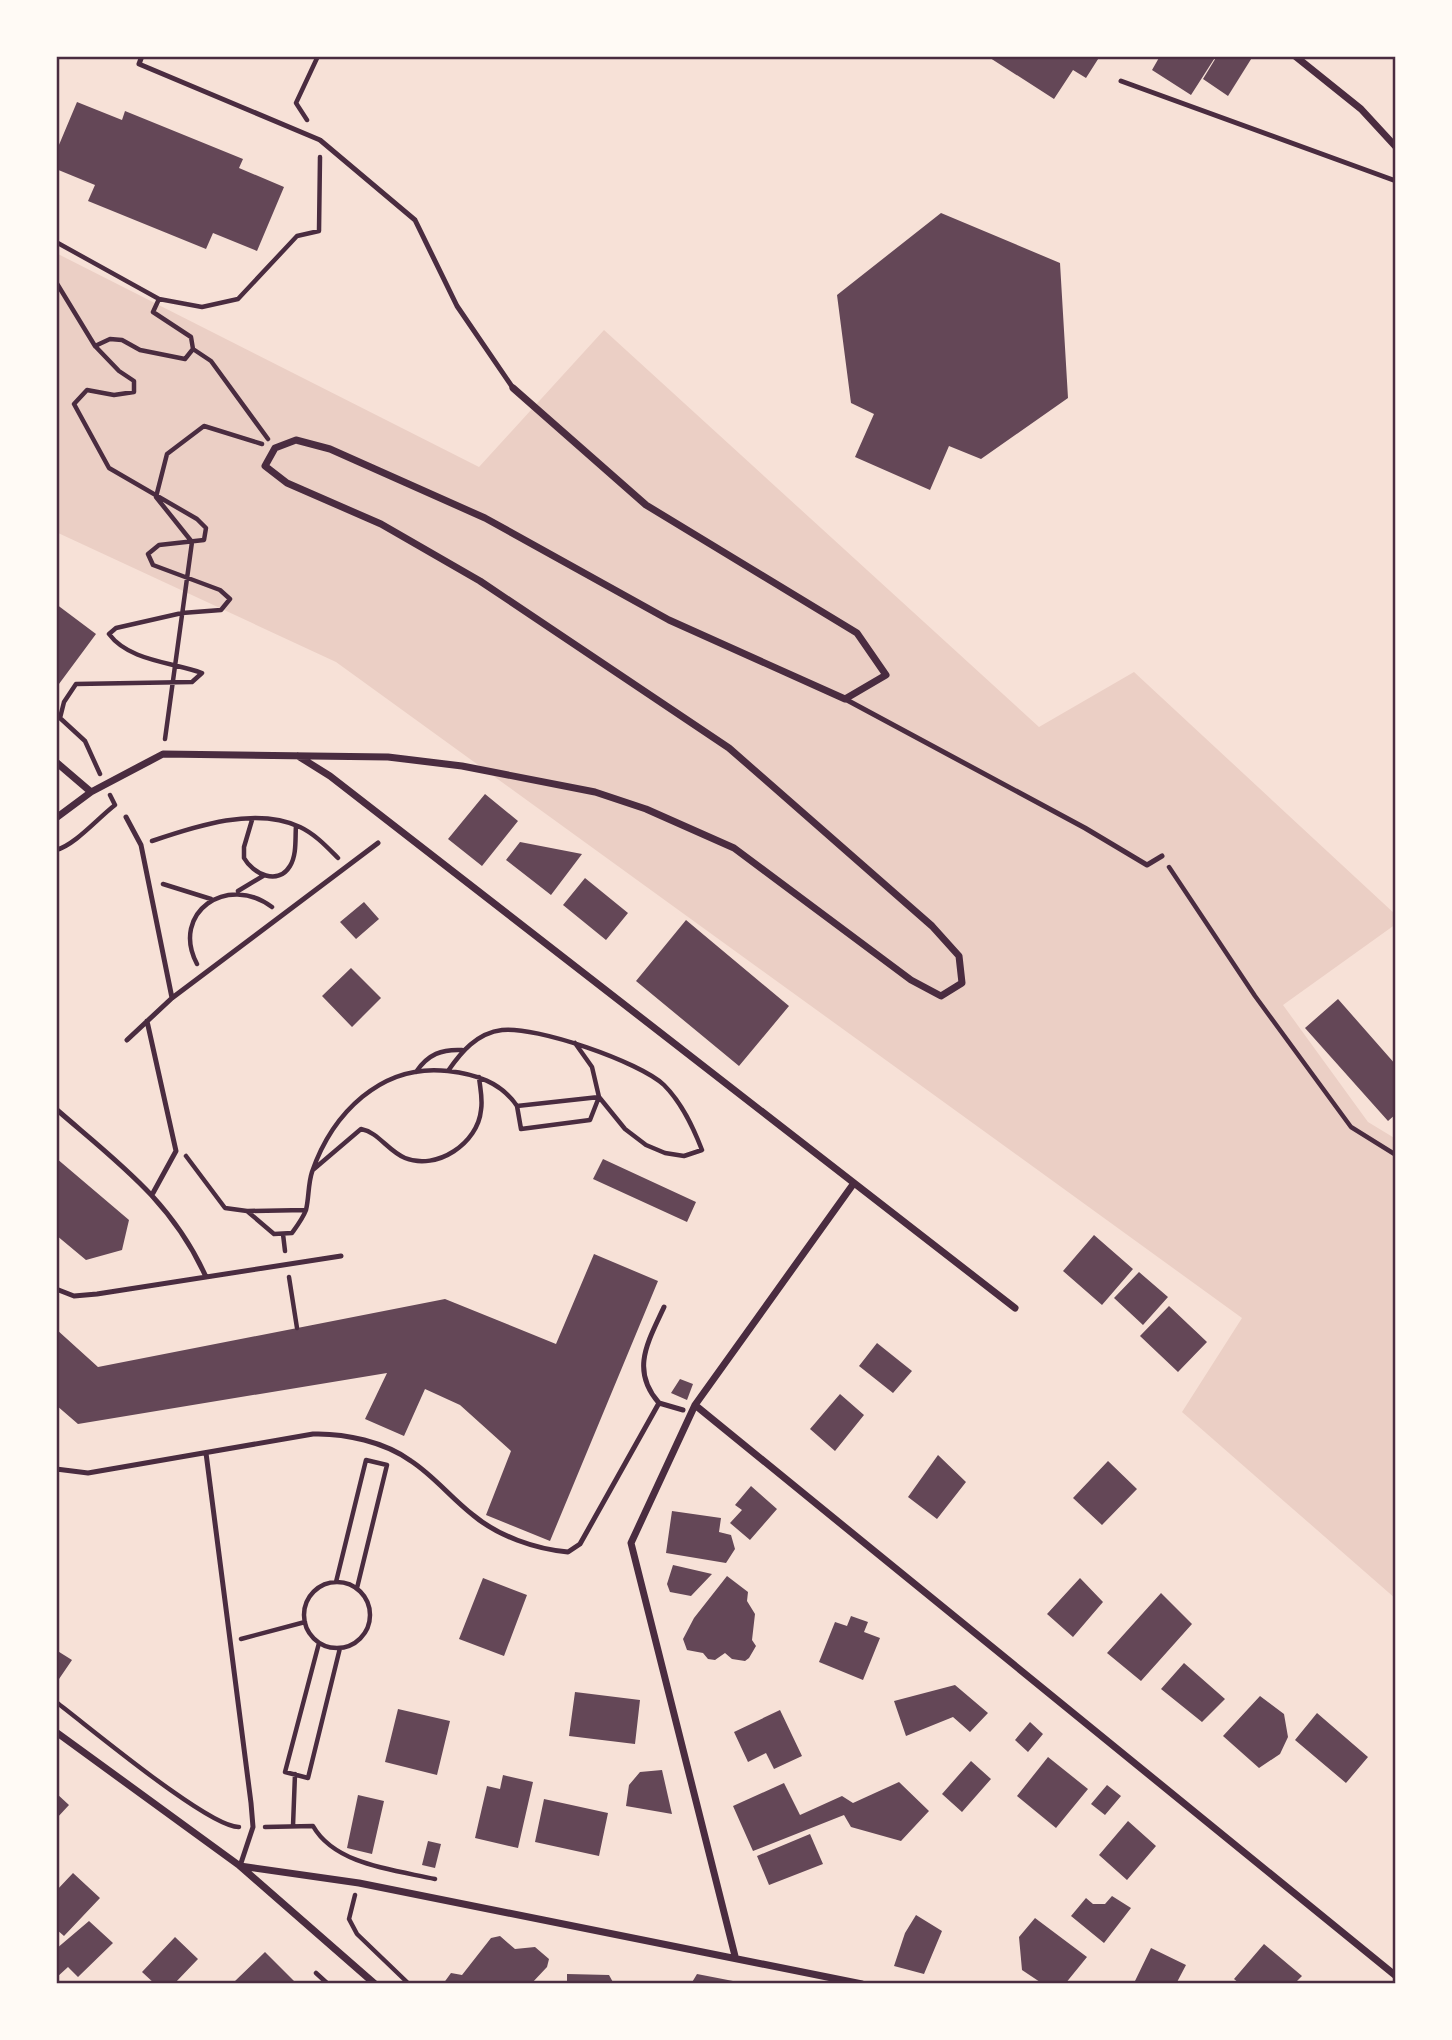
<svg xmlns="http://www.w3.org/2000/svg" width="1452" height="2040" font-family="'Roboto Serif',serif">
  <rect width="100%" height="100%" fill="#f7e1d7"/>
  <path fill="#ebcfc5" d="M 56,253 L 479,467 L 604,330 L 1039,727 L 1134,672 L 1396,915 L 1396,924 L 1283,1005 L 1368,1122 L 1396,1139 L 1396,1599 L 1182,1412 L 1242,1318 L 336,662 L 56,532 Z"/>
  <path fill="#644757" d="M 987,56 L 1100,56 L 1086,78 L 1073,70 L 1054,99 Z
    M 1160,56 L 1216,56 L 1191,95 L 1152,70 Z
    M 1217,56 L 1253,56 L 1228,96 L 1203,79 Z
    M 77,102 L 122,120 L 125,111 L 243,159 L 239,168 L 284,187 L 257,251 L 213,233 L 206,249 L 88,201 L 95,185 L 56,169 L 56,152 Z
    M 941,213 L 1060,263 L 1068,398 L 981,459 L 949,446 L 930,490 L 855,457 L 874,414 L 851,403 L 837,295 Z
    M 56,604 L 96,634 L 56,688 Z
    M 485,794 L 518,821 L 482,866 L 448,839 Z
    M 520,842 L 582,854 L 551,895 L 506,860 Z
    M 585,878 L 628,913 L 606,940 L 563,905 Z
    M 364,902 L 379,919 L 356,939 L 340,922 Z
    M 686,920 L 789,1006 L 739,1066 L 636,981 Z
    M 351,968 L 381,998 L 352,1027 L 322,996 Z
    M 1338,999 L 1396,1065 L 1396,1114 L 1388,1121 L 1305,1028 Z
    M 56,1158 L 129,1220 L 122,1250 L 86,1260 L 56,1235 Z
    M 603,1159 L 696,1202 L 687,1222 L 593,1179 Z
    M 1094,1235 L 1133,1269 L 1102,1305 L 1063,1271 Z
    M 594,1254 L 658,1281 L 550,1541 L 486,1515 L 511,1451 L 460,1405 L 425,1389 L 404,1436 L 365,1419 L 387,1373 L 78,1424 L 56,1405 L 56,1329 L 98,1367 L 445,1299 L 556,1344 Z
    M 1139,1272 L 1168,1297 L 1143,1325 L 1114,1298 Z
    M 1169,1306 L 1207,1342 L 1178,1372 L 1140,1336 Z
    M 877,1343 L 912,1371 L 893,1393 L 859,1366 Z
    M 680,1379 L 693,1384 L 687,1400 L 671,1393 Z
    M 840,1394 L 864,1415 L 835,1451 L 810,1429 Z
    M 938,1455 L 966,1482 L 937,1519 L 908,1497 Z
    M 1108,1461 L 1137,1489 L 1102,1525 L 1073,1498 Z
    M 751,1486 L 777,1509 L 750,1540 L 730,1523 L 742,1510 L 735,1505 Z
    M 672,1511 L 721,1518 L 719,1532 L 731,1535 L 735,1549 L 726,1563 L 666,1553 Z
    M 673,1565 L 712,1574 L 691,1596 L 670,1592 L 667,1584 Z
    M 727,1576 L 748,1592 L 747,1601 L 755,1614 L 752,1640 L 756,1646 L 749,1658 L 745,1661 L 732,1659 L 725,1653 L 715,1660 L 708,1659 L 703,1653 L 687,1650 L 683,1639 L 694,1618 Z
    M 483,1578 L 527,1595 L 504,1656 L 459,1639 Z
    M 1080,1578 L 1103,1602 L 1073,1637 L 1047,1614 Z
    M 1161,1593 L 1192,1624 L 1141,1681 L 1107,1653 Z
    M 851,1616 L 868,1622 L 864,1632 L 880,1638 L 863,1680 L 819,1662 L 835,1622 L 847,1626 Z
    M 56,1650 L 72,1660 L 59,1679 L 56,1677 Z
    M 1184,1663 L 1225,1699 L 1202,1722 L 1161,1689 Z
    M 955,1685 L 988,1713 L 970,1732 L 953,1717 L 906,1736 L 894,1701 Z
    M 575,1692 L 640,1700 L 635,1744 L 569,1736 Z
    M 1260,1696 L 1284,1714 L 1288,1737 L 1280,1754 L 1259,1768 L 1223,1736 Z
    M 398,1709 L 450,1721 L 437,1775 L 385,1762 Z
    M 780,1710 L 802,1756 L 774,1769 L 766,1753 L 748,1762 L 734,1732 Z
    M 1317,1713 L 1368,1757 L 1346,1783 L 1295,1740 Z
    M 1030,1722 L 1043,1734 L 1028,1752 L 1015,1740 Z
    M 1048,1757 L 1088,1789 L 1056,1828 L 1017,1796 Z
    M 971,1761 L 991,1779 L 962,1812 L 942,1794 Z
    M 662,1770 L 672,1814 L 626,1806 L 629,1785 L 640,1772 Z
    M 503,1775 L 533,1782 L 518,1848 L 475,1838 L 487,1786 L 500,1789 Z
    M 899,1782 L 929,1811 L 901,1841 L 851,1827 L 844,1815 L 753,1851 L 733,1806 L 784,1783 L 800,1815 L 842,1796 L 853,1803 Z
    M 1107,1785 L 1121,1796 L 1105,1815 L 1091,1804 Z
    M 56,1793 L 69,1805 L 56,1819 Z
    M 358,1795 L 384,1801 L 372,1854 L 347,1848 Z
    M 544,1799 L 608,1813 L 599,1856 L 535,1842 Z
    M 1128,1821 L 1156,1846 L 1127,1880 L 1099,1855 Z
    M 810,1834 L 823,1864 L 769,1885 L 757,1856 Z
    M 428,1841 L 441,1844 L 435,1868 L 422,1865 Z
    M 73,1873 L 100,1898 L 64,1936 L 56,1929 L 56,1891 Z
    M 1112,1896 L 1131,1908 L 1104,1943 L 1071,1916 L 1086,1898 L 1093,1904 L 1105,1904 Z
    M 916,1915 L 942,1931 L 924,1974 L 894,1966 L 905,1933 Z
    M 1035,1918 L 1087,1957 L 1065,1984 L 1043,1984 L 1022,1970 L 1019,1937 Z
    M 89,1921 L 113,1943 L 78,1977 L 68,1967 L 56,1978 L 56,1949 Z
    M 500,1936 L 515,1949 L 535,1947 L 549,1959 L 547,1967 L 531,1984 L 443,1984 L 451,1973 L 462,1975 L 491,1938 Z
    M 175,1937 L 198,1959 L 174,1984 L 155,1984 L 142,1972 Z
    M 1264,1944 L 1302,1976 L 1294,1984 L 1240,1984 L 1234,1979 Z
    M 1151,1948 L 1186,1965 L 1176,1984 L 1135,1981 Z
    M 265,1952 L 297,1984 L 238,1984 L 235,1981 Z
    M 567,1974 L 609,1975 L 614,1984 L 567,1984 Z
    M 697,1974 L 733,1981 L 732,1984 L 691,1984 Z"/>
  <g fill="none" stroke-linecap="round" stroke-linejoin="round">
    <path stroke="#4a2c40" stroke-width="4.5" d="M 307,120 L 296,103 L 318,56
      M 56,242 L 159,299
      M 56,282 L 95,346
      M 193,349 L 211,361 L 268,439
      M 165,739 L 192,542 L 156,497 L 167,454 L 204,426 L 262,444
      M 100,774 L 85,741 L 60,718 L 64,702 L 76,684 L 192,682 L 202,673 C 172,662 129,661 109,634 L 116,628 L 182,613 L 221,610 L 230,599 L 220,590 L 153,565 L 148,554 L 159,545 L 204,540 L 206,528 L 197,519 L 109,468 L 74,404 L 87,390 L 114,395 L 134,392 L 134,381 L 119,371 L 95,346 L 110,339 L 122,340 L 140,350 L 185,359 L 193,349 L 191,337 L 153,312 L 159,299 L 202,307 L 238,299 L 297,236 L 319,231 L 320,157
      M 252,820 L 244,847 L 244,858 C 253,874 278,886 290,866 C 297,855 295,838 296,826
      M 152,841 C 196,826 256,806 300,827 C 315,834 327,847 338,858
      M 56,850 C 75,845 98,818 115,805 L 110,795
      M 1169,867 L 1255,996 L 1351,1127 L 1396,1155
      M 163,884 L 211,899
      M 238,891 L 263,876
      M 197,964 C 170,913 227,873 272,907
      M 448,1071 C 461,1052 477,1033 502,1030 C 536,1026 640,1062 664,1085 C 682,1103 693,1127 702,1150 L 684,1156 L 665,1153 L 646,1145 L 625,1129 L 599,1097 L 592,1067 L 575,1043
      M 416,1072 C 428,1054 442,1049 462,1050
      M 186,1156 L 225,1208 L 247,1211 L 274,1234 L 292,1233 C 297,1226 303,1218 306,1210 C 309,1198 308,1184 312,1172 C 332,1114 381,1063 448,1071 C 475,1074 501,1082 517,1106 L 599,1097 L 590,1120 L 521,1129 L 517,1106
      M 314,1169 L 361,1129 C 378,1132 388,1151 405,1158 C 437,1171 478,1143 481,1110 C 483,1099 480,1088 479,1077
      M 248,1211 L 305,1210
      M 283,1234 L 285,1251
      M 289,1277 L 297,1328
      M304 1615a33 33 0 1 1 66 0a33 33 0 1 1-66 0Z
      M 336,1582 L 366,1460 L 387,1465 L 357,1588
      M 241,1639 L 305,1622
      M 319,1643 L 285,1772 L 308,1778 L 340,1648
      M 56,1702 C 87,1725 209,1828 239,1827
      M 293,1826 L 295,1774
      M 265,1827 L 313,1826 C 335,1865 395,1870 435,1879
      M 355,1895 L 349,1919 L 357,1934 L 409,1984
      M 316,1973 L 328,1984"/>
    <path stroke="#4a2c40" stroke-width="5" d="M 142,56 L 139,64 L 320,140 L 415,220 L 457,306 L 513,388
      M 1121,81 L 1396,181
      M 845,699 L 1085,828 L 1147,865 L 1162,856
      M 126,817 L 141,845 L 172,998
      M 147,1021 L 176,1151 L 153,1193
      M 127,1040 L 172,998 L 378,843
      M 56,1109 C 117,1162 172,1201 206,1277
      M 56,1289 L 74,1296 L 97,1294 L 341,1256
      M 659,1403 C 630,1370 648,1342 664,1307
      M 206,1453 L 251,1803 L 253,1827 L 240,1866
      M 56,1469 L 88,1473 L 313,1434 C 345,1433 385,1442 411,1461 C 434,1476 451,1498 473,1515 C 498,1536 535,1549 568,1552 L 580,1544 L 659,1403 L 683,1410"/>
    <path stroke="#4a2c40" stroke-width="7" d="M 1295,56 L 1361,109 L 1396,147
      M 298,756 L 330,776 L 1015,1308
      M 56,762 L 91,792
      M 56,818 L 91,792 L 163,754 L 388,757 L 462,766 L 595,792 L 646,809 L 734,848 L 911,980 L 941,996 L 962,983 L 959,956 L 932,926 L 729,748 L 480,581 L 381,524 L 287,483 L 265,466 L 275,448 L 296,440 L 330,449 L 485,518 L 669,620 L 845,699 L 886,675 L 857,633 L 646,505 L 513,388
      M 695,1405 L 1396,1976
      M 56,1732 L 240,1866 L 375,1984
      M 240,1866 L 359,1883 L 862,1984
      M 735,1956 L 631,1543 L 695,1405 L 854,1183"/>
  </g>
  <rect width="1452" height="2040" fill="none" stroke="#fffaf5" stroke-width="116"/>
  <rect x="58" y="58" width="1336" height="1924" fill="none" stroke="#4a2c40" stroke-width="2.5"/>
</svg>
